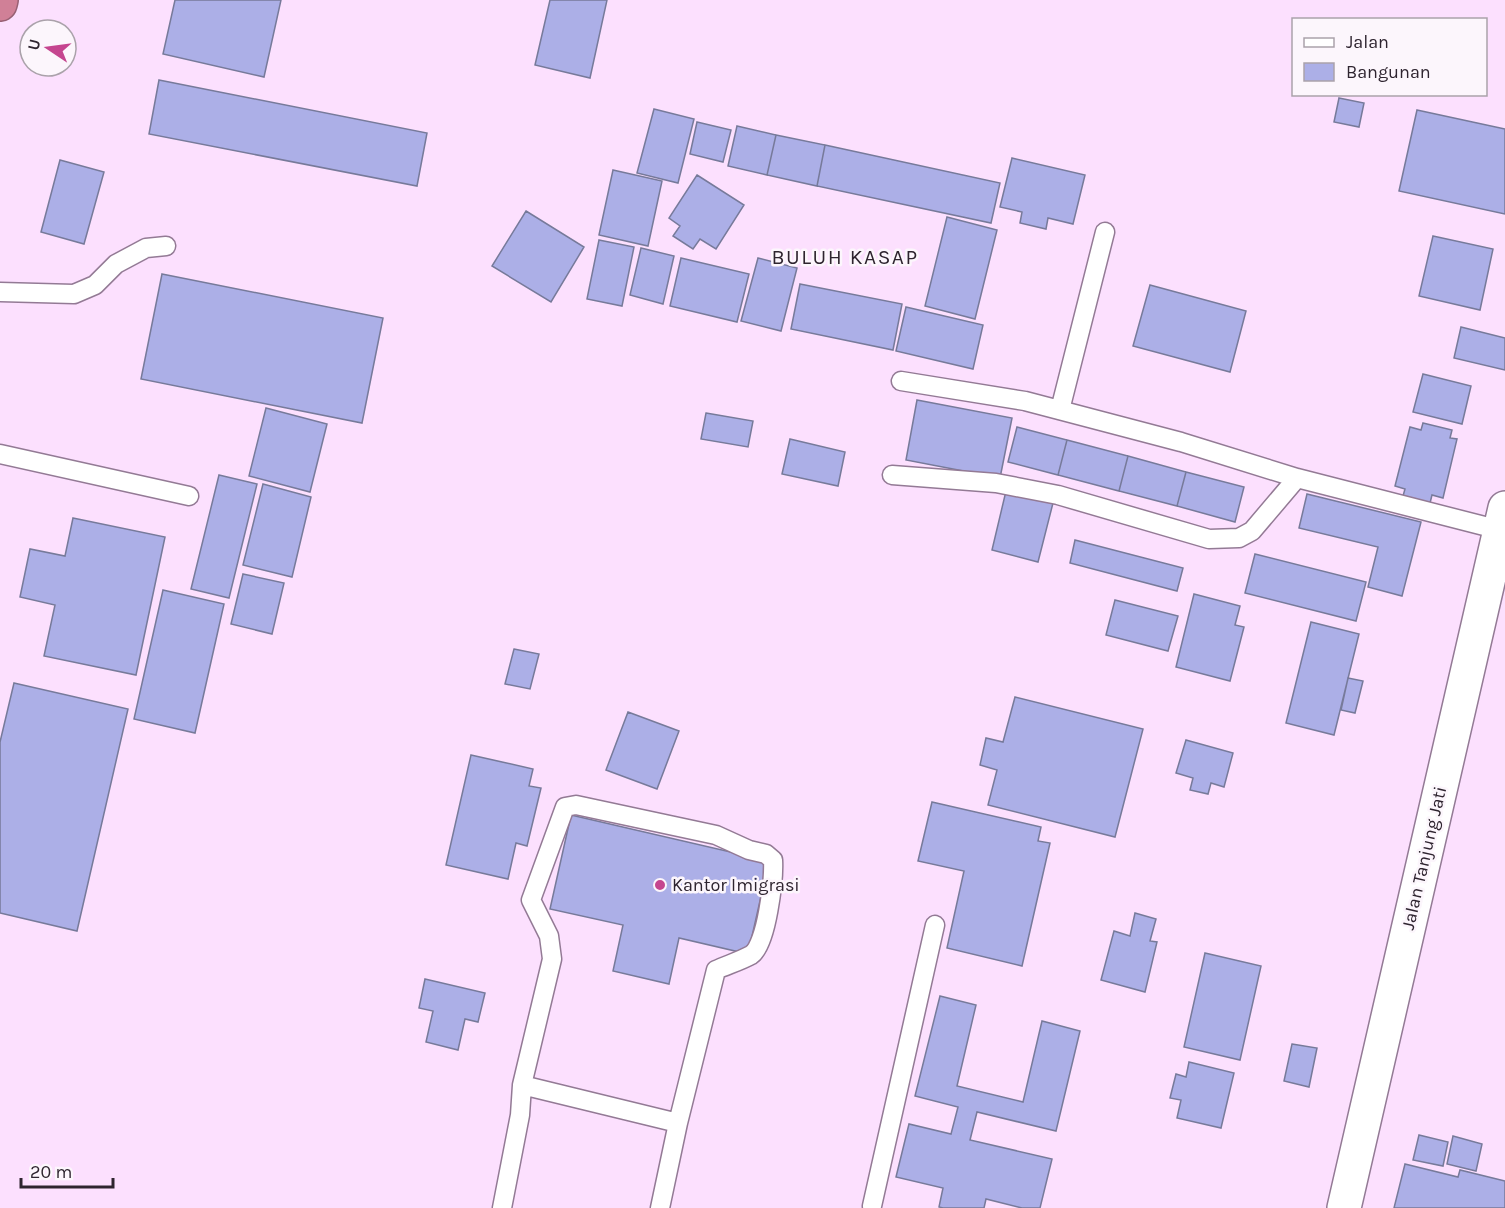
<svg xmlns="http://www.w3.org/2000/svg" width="1505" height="1208" font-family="Karla,sans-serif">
  <rect width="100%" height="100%" fill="#fce0fe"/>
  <path fill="#acafe7" stroke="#777a9a" stroke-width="1.5" d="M 175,0 L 281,0 L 264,77 L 163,54 Z
    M 550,0 L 607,0 L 590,78 L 535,65 Z
    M 159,80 L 427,133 L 417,186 L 149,134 Z
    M 1339,98 L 1364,103 L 1359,127 L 1334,122 Z
    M 654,109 L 694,119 L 678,183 L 637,173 Z
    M 1417,110 L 1505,129 L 1505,214 L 1399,191 Z
    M 697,122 L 731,130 L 723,162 L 690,154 Z
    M 737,126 L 776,135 L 767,175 L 728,166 Z
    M 776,135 L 825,145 L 817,186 L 767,175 Z
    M 825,145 L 1000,183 L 991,223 L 817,186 Z
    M 1012,158 L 1085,175 L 1073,224 L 1048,218 L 1046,229 L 1020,223 L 1022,212 L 1000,207 Z
    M 60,160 L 104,172 L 84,244 L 41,232 Z
    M 613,170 L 662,181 L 648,246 L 599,235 Z
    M 697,175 L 744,205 L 716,249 L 700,239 L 693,249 L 673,236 L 680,226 L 669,218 Z
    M 526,211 L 584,247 L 551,302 L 492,266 Z
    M 947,217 L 997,230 L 975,319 L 925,306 Z
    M 1433,236 L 1493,249 L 1480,310 L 1419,296 Z
    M 599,240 L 634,247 L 622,306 L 587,299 Z
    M 641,248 L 674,256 L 663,304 L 630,295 Z
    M 681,258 L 749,274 L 737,322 L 670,306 Z
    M 758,258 L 797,268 L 781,331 L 741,321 Z
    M 162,274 L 383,318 L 362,423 L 141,379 Z
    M 800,284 L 902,304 L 893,350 L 791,329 Z
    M 1150,285 L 1246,311 L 1230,372 L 1133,346 Z
    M 906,307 L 983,325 L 973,369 L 896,351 Z
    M 1461,327 L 1505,338 L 1505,370 L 1454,358 Z
    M 1423,374 L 1471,386 L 1462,424 L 1413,412 Z
    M 917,400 L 1012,418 L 1000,478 L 906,460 Z
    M 266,408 L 327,424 L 310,492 L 249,476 Z
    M 706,413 L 753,421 L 748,447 L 701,439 Z
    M 1423,423 L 1452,430 L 1450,438 L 1457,439 L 1443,498 L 1432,495 L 1430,503 L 1403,496 L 1405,489 L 1395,486 L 1410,427 L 1421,430 Z
    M 1017,427 L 1067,440 L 1058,475 L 1008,462 Z
    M 790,439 L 845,452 L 838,486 L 782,474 Z
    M 1067,440 L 1128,456 L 1119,491 L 1058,475 Z
    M 1128,456 L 1186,472 L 1177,506 L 1119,491 Z
    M 1186,472 L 1244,487 L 1235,522 L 1177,506 Z
    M 219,475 L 257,484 L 229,598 L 191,589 Z
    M 263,484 L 311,497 L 292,577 L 243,565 Z
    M 1006,491 L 1053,503 L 1038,562 L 992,550 Z
    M 1307,494 L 1421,522 L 1402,596 L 1368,587 L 1378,547 L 1299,528 Z
    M 73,518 L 165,537 L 136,675 L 44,656 L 55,605 L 20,597 L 30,549 L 65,556 Z
    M 1075,540 L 1183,568 L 1177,591 L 1070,563 Z
    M 1255,554 L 1366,582 L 1356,621 L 1245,593 Z
    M 243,574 L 284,583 L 272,634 L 231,624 Z
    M 163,590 L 224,604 L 195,733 L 134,719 Z
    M 1194,594 L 1240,606 L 1235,625 L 1244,627 L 1230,681 L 1176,667 Z
    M 1115,600 L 1178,616 L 1168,651 L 1106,635 Z
    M 1311,622 L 1359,634 L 1334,735 L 1286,723 Z
    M 514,649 L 539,654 L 530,689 L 505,684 Z
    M 1348,678 L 1363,681 L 1355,713 L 1341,710 Z
    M 14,683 L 128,709 L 77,931 L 0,913 L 0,742 Z
    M 1015,697 L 1143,729 L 1115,837 L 988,805 L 997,770 L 980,765 L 986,738 L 1003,742 Z
    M 628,712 L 679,731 L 657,789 L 606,770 Z
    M 1186,740 L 1233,753 L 1224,787 L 1211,783 L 1208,794 L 1190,790 L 1193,778 L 1176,773 Z
    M 471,755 L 533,769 L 529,786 L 541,788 L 527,846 L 516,843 L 508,879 L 446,865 Z
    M 932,802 L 1041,827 L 1038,841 L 1050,843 L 1022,966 L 947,948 L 964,871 L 918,861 Z
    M 571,815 L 769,861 L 748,954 L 679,938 L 669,984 L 613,971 L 623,925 L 550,909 Z
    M 1135,913 L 1156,919 L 1150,941 L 1157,942 L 1145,992 L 1101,980 L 1114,931 L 1130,936 Z
    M 1205,953 L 1261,966 L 1240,1060 L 1184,1047 Z
    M 425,979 L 485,993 L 478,1022 L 465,1019 L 458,1050 L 426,1042 L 433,1011 L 419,1008 Z
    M 940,996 L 976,1005 L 957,1086 L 1023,1102 L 1042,1021 L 1080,1031 L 1056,1131 L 977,1112 L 970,1140 L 1052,1159 L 1040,1208 L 1022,1208 L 986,1199 L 984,1208 L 943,1208 L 939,1207 L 943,1188 L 896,1177 L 909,1124 L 951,1134 L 958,1107 L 915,1096 Z
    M 1292,1044 L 1317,1048 L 1309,1087 L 1284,1081 Z
    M 1189,1062 L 1234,1073 L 1221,1128 L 1177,1118 L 1181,1100 L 1170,1098 L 1176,1074 L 1186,1077 Z
    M 1419,1135 L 1448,1142 L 1443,1166 L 1413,1160 Z
    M 1453,1136 L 1482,1144 L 1476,1171 L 1447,1164 Z
    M 1405,1164 L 1458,1177 L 1460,1170 L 1505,1181 L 1505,1208 L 1394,1208 Z"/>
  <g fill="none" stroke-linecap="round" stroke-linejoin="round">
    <g stroke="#937a95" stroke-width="21">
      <path id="lane" d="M 0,292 L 74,294 L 95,285 L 116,264 L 146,248 L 166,246
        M 901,381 L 1025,401 L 1181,442 L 1297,478 L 1500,530
        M 1060,410 L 1105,232
        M 0,454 L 189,496
        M 892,475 L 996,483 L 1058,495 L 1209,539 L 1239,538 L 1252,531 L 1297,478
        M 522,1085 L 552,959 L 549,936 L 531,900 L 565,807 L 576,805 L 716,835 L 749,850 L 766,854 L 773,860 C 774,878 767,945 751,955 C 740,961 727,965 716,970 L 678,1123
        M 872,1206 L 935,925
        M 502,1208 L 520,1115 L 522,1085 L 678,1123 L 660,1208"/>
    </g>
    <g stroke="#937a95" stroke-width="36">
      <path id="street" d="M 1344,1208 L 1505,508"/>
    </g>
    <g stroke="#976073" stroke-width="36">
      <path id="highway" d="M 0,4 L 1,0"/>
    </g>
    <use href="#lane" stroke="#fff" stroke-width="18"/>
    <use href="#street" stroke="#fff" stroke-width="33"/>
    <use href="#highway" stroke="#d08097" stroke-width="33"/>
  </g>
  <circle fill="#c5458f" stroke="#fcf6fc" stroke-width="2" cx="660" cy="885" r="6"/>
  <g text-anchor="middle" stroke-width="5" stroke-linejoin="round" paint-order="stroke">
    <g font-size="18" fill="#2e242f" stroke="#fcf6fc">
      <text transform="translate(1424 858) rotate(-77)" y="6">Jalan Tanjung Jati</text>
    </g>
    <g font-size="18" fill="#2e242f" stroke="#fcf6fc" text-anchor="start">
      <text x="672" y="891">Kantor Imigrasi</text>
    </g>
    <g font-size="21" letter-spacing="1.5" fill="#2e242f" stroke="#fcf6fc">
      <text x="845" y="264">BULUH KASAP</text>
    </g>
  </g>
  <rect x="1292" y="18" width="195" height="78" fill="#fcf6fc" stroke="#aaa2aa" stroke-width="1.5"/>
  <rect x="1304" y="38" width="30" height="9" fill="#ffffff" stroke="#aaa2aa" stroke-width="1.5"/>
  <text x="1346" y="48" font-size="18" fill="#2e242f">Jalan</text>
  <rect x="1304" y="63" width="30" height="18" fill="#acafe7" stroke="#aaa2aa" stroke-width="1.5"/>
  <text x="1346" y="78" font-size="18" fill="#2e242f">Bangunan</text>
  <g transform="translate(48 48) rotate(283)"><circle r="28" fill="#fcf6fc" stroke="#aaa2aa" stroke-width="1.5"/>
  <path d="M0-4.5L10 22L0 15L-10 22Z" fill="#c5458f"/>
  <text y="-9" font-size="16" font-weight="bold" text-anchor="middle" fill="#2e242f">U</text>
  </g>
  <path d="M21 1178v9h92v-9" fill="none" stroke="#2e242f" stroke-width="3"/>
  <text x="30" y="1178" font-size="18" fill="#2e242f" stroke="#fcf6fc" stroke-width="4.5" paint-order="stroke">20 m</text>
</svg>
